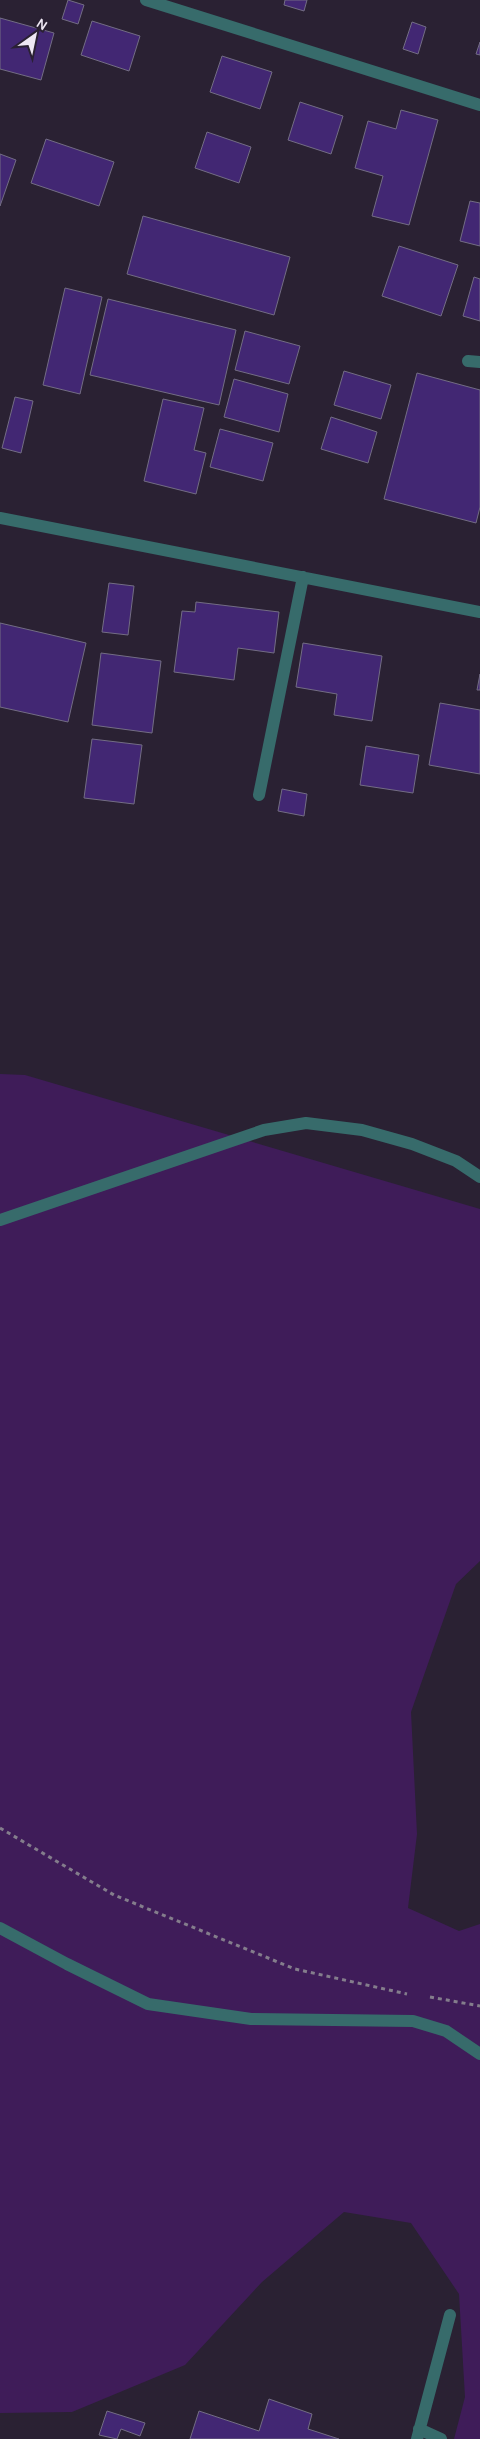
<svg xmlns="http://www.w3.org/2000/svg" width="480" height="2439" font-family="Karla,sans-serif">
  <rect width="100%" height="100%" fill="#2a2133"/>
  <path fill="#3f1c59" d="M 0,1074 L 25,1075 L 480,1209 L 480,1561 L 456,1584 L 411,1712 L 417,1834 L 408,1908 L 459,1931 L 480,1924 L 480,2439 L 454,2439 L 465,2397 L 459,2294 L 411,2223 L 344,2212 L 262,2282 L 185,2365 L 72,2412 L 0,2413 Z"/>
  <path fill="#422773" stroke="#736d84" d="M 68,0 L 84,5 L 78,24 L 62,19 Z
    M 285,0 L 307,0 L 304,11 L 284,5 Z
    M 0,18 L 54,33 L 41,80 L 0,69 Z
    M 92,21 L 140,36 L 129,71 L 81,55 Z
    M 412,22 L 426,27 L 418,54 L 403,49 Z
    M 480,42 L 480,55 L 476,54 Z
    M 222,56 L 272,72 L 260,109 L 210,92 Z
    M 300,102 L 343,116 L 331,154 L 288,140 Z
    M 401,110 L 438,120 L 409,225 L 372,216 L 383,176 L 355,168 L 368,121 L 396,129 Z
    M 207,132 L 251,147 L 239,183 L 195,168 Z
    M 46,139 L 114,162 L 99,206 L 31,183 Z
    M 0,154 L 16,160 L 0,206 Z
    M 470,201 L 480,203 L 480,246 L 460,241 Z
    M 143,216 L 290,257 L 274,315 L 127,274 Z
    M 399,246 L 458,265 L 441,316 L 382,296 Z
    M 474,277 L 480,279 L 480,321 L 463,316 Z
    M 65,288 L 102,297 L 80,394 L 43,385 Z
    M 108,299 L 236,330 L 219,405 L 90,375 Z
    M 245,331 L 300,346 L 289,384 L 235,370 Z
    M 344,371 L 391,385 L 381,419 L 334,405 Z
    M 417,373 L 480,390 L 480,507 L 476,523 L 384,499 Z
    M 234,379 L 288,394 L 279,432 L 224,417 Z
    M 15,397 L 33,401 L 21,453 L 2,448 Z
    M 163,399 L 204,408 L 194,450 L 206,453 L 196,494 L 144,481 Z
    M 331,417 L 377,432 L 368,463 L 321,449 Z
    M 220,429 L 273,443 L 263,481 L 210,467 Z
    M 109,583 L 134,586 L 128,635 L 102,632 Z
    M 196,602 L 279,612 L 274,653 L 238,648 L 234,680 L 174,672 L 182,611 L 195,612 Z
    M 0,623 L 86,643 L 68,722 L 0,707 Z
    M 303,643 L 382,656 L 372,721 L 334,715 L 337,694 L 296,687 Z
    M 101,653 L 161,661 L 152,733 L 92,725 Z
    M 480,674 L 480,690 L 477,690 Z
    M 440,703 L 480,710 L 480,774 L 429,765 Z
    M 92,739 L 142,745 L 134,804 L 84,798 Z
    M 366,746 L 419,755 L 413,793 L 360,785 Z
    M 282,789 L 307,794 L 304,816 L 278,811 Z
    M 269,2399 L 312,2414 L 308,2429 L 339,2439 L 190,2439 L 199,2411 L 259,2431 Z
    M 107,2411 L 145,2423 L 140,2436 L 121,2429 L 117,2439 L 99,2435 Z"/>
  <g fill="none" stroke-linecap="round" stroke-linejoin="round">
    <path stroke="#847d8c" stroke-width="3" stroke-dasharray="4 4" stroke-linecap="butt" d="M 0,1828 L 114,1895 L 295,1969 L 407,1994
      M 430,1997 L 480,2006"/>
    <path stroke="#376b6b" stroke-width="12" d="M 146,0 L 480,105
      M 468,361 L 480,362
      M 0,518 L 480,612
      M 259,795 L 303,577
      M 0,1220 L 264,1130 L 306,1123 L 362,1130 L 412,1144 L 456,1161 L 480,1177
      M 0,1928 L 67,1964 L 148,2004 L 251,2019 L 413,2021 L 446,2031 L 480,2054
      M 419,2429 L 441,2439
      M 417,2439 L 450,2315"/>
  </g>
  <g transform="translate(35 35) rotate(33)" stroke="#2a2133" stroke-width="4" paint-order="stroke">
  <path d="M0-4L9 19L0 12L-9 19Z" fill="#eee8f4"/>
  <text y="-8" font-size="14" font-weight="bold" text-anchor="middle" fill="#eee8f4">N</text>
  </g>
</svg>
